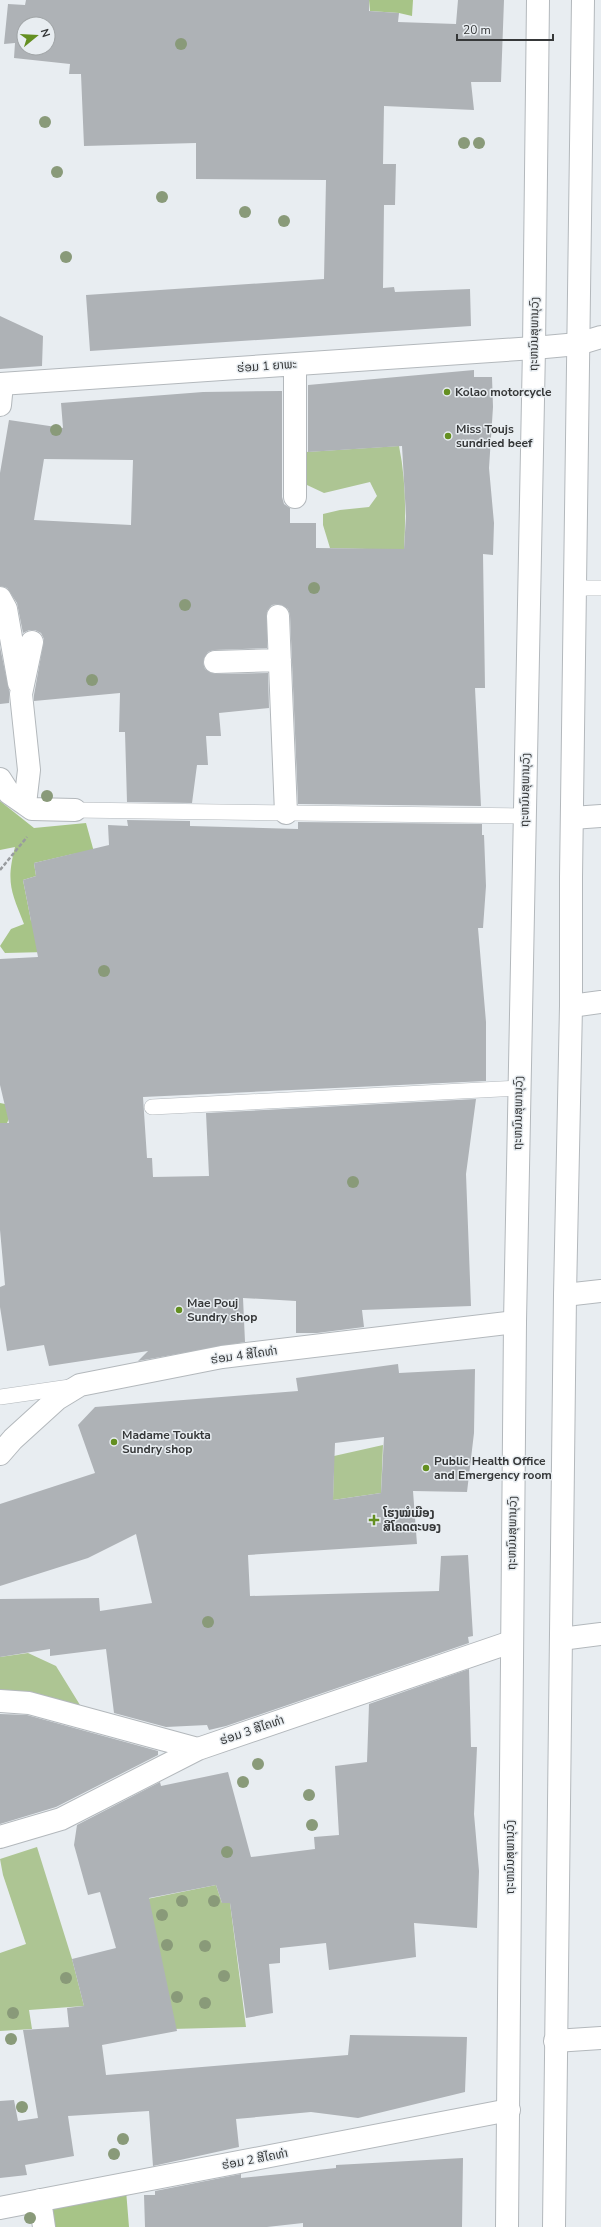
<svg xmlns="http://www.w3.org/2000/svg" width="601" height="2227" font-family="'Nunito Sans','Noto Sans Lao',sans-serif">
  <rect width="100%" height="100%" fill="#e8edf1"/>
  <path fill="#adc593" d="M 399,446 C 406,480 406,515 404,550 L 330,548 L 323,525 L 323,514 L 340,510 L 369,507 L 377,496 L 370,482 L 324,493 L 307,485 L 306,452 Z
    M 383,1445 L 381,1493 L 333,1500 L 334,1456 Z
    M 28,1653 L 56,1666 L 80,1705 L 39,1697 L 0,1692 L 0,1657 Z
    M 37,1847 L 72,1959 L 84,2006 L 29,2010 L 32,2029 L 0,2031 L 0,1953 L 26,1944 L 3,1875 L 0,1859 Z
    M 216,1885 L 222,1903 L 230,1903 L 246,2027 L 135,2030 L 147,1899 Z"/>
  <path fill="#a7c487" d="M 369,0 L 413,0 L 412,16 L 399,13 L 370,11 Z
    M 0,801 L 34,828 L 86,823 L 94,852 L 73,854 L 34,863 L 36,876 L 23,880 L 31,921 L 68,915 L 46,952 L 5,953 L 0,946 L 11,929 L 24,924 C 11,891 6,883 15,847 L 0,850 Z
    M 0,1103 L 5,1104 L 12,1112 L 7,1123 L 0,1123 Z
    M 126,2190 L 129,2227 L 52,2227 L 48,2205 Z"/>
  <path fill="#aeb2b6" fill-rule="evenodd" d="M 26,0 L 369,0 L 369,11 L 399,13 L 398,22 L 456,24 L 458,0 L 504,0 L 501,82 L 471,82 L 474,110 L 384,106 L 383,164 L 396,164 L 395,205 L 384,205 L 383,288 L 394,287 L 395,292 L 470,289 L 471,326 L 90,351 L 86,295 L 324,279 L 326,180 L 196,179 L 196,143 L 84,146 L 81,74 L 69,74 L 70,64 L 14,58 L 15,43 L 4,44 L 8,4 L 25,5 ZM 24,24 L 48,24 L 48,48 L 24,48 Z
    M 0,316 L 43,336 L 42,366 L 0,369 Z
    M 474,370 L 474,377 L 492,377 L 493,407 L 489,468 L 494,523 L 493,555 L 483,554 L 485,688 L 475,688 L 481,806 L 298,804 L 290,615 L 288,609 L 278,604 L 272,605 L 267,611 L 267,648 L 214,650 L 208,652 L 203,662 L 205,669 L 215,674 L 268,673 L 269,708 L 219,713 L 221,736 L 206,736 L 208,765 L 197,765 L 192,803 L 127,802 L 125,732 L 119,732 L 120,693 L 34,701 L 34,695 L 44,639 L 41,633 L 35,630 L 29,630 L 23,633 L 17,603 L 7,588 L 0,586 L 0,473 L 9,420 L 63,428 L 61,403 L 203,392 L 282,391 L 282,497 L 284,504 L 290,508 L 290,523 L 316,523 L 316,548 L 404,549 L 406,516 L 402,446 L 308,452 L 308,385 ZM 44,459 L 133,460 L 131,525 L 34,520 Z
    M 0,647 L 9,690 L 9,703 L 0,704 Z
    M 127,820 L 190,821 L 190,826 L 298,829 L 298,822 L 482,824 L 482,835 L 484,835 L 486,886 L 483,928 L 478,928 L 486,1022 L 486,1081 L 143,1097 L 147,1158 L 152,1158 L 153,1177 L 209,1176 L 206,1113 L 476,1099 L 466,1174 L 471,1306 L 362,1310 L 364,1327 L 317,1333 L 296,1333 L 296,1301 L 243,1298 L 245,1342 L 138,1361 L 148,1351 L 49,1366 L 44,1345 L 7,1351 L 0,1307 L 0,1287 L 5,1285 L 0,1230 L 0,1123 L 9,1123 L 0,1085 L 0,959 L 38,957 L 23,880 L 36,876 L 34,863 L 109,845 L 108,825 L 128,826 Z
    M 398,1364 L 399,1373 L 475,1369 L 474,1433 L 467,1492 L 413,1491 L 417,1544 L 248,1555 L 250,1596 L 439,1591 L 441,1556 L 468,1555 L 473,1636 L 468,1637 L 469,1643 L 226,1726 L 209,1730 L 207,1725 L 166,1727 L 114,1713 L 106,1649 L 50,1656 L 50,1649 L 0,1657 L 0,1599 L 99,1598 L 100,1611 L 152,1603 L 136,1534 L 88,1558 L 0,1586 L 0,1504 L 95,1473 L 78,1425 L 95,1407 L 298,1391 L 296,1378 ZM 384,1437 L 381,1493 L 333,1500 L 335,1443 Z
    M 469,1669 L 471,1747 L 477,1747 L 474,1814 L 479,1871 L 477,1928 L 414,1923 L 416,1957 L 329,1970 L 326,1943 L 280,1948 L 280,1963 L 269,1964 L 273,2013 L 246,2018 L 230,1903 L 222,1903 L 216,1885 L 149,1898 L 177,2031 L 102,2045 L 106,2075 L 348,2055 L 350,2035 L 467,2037 L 465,2092 L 358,2118 L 311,2112 L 236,2119 L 239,2147 L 153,2166 L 149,2111 L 68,2116 L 74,2156 L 25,2165 L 27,2175 L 0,2178 L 0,2101 L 14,2100 L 18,2121 L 38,2118 L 23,2030 L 69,2027 L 67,2008 L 84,2006 L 72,1959 L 116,1948 L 100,1892 L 88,1895 L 74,1845 L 77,1825 L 160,1782 L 161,1786 L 228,1772 L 251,1857 L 315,1849 L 314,1837 L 339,1835 L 335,1766 L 367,1762 L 369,1704 Z
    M 0,1714 L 27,1715 L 158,1751 L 158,1755 L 56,1807 L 0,1824 Z
    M 463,2158 L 462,2227 L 303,2227 L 303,2223 L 267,2227 L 145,2227 L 144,2195 L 155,2195 L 155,2191 L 241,2174 L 241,2178 L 336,2168 L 336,2165 Z"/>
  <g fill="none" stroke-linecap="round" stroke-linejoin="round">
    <g stroke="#b3b8bc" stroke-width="16">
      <path id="service" d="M 575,588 L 601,588
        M 75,810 L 525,816
        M 152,1107 L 519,1088
        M 0,1397 L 70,1387"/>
    </g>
    <g stroke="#b3b8bc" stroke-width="24">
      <path id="minor" d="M 0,384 L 534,348 L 578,344 L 601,337
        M 0,405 L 2,384
        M 295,497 L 295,365
        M 0,598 L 6,609 L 19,683
        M 278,616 L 286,813
        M 32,642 L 21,694 L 29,770 L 25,804 L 32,809 L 75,810
        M 215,662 L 280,660
        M 0,779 L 9,793 L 25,804
        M 572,818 L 601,816
        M 571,1006 L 601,1002
        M 565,1295 L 601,1291
        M 0,1454 L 13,1439 L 57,1399 L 80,1385 L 222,1357 L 515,1322
        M 561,1639 L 601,1634
        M 0,1701 L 29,1703 L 198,1749
        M 0,1837 L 61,1819 L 198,1749 L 511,1642
        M 555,2041 L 601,2038
        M 40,2200 L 44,2227
        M 0,2208 L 509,2110"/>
    </g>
    <g stroke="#b3b8bc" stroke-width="24">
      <path id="trunk" d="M 507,2227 L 515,1322 L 534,348 L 538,0
        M 554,2227 L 565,1295 L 571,1006 L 571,878 L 583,0"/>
    </g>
    <path stroke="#989b9e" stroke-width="2.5" stroke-dasharray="4 2" stroke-linecap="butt" d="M 0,870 L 27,837"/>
    <use href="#service" stroke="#fff" stroke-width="15"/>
    <use href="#minor" stroke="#fff" stroke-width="22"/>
    <use href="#trunk" stroke="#fff" stroke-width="22"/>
  </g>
  <g fill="#899a79">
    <circle cx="181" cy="44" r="6"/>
    <circle cx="45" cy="122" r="6"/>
    <circle cx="464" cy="143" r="6"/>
    <circle cx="479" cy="143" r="6"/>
    <circle cx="57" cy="172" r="6"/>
    <circle cx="162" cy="197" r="6"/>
    <circle cx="245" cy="212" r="6"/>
    <circle cx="284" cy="221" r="6"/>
    <circle cx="66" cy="257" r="6"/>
    <circle cx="56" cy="430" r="6"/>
    <circle cx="314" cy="588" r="6"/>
    <circle cx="185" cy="605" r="6"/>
    <circle cx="92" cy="680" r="6"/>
    <circle cx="47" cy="796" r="6"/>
    <circle cx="104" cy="971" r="6"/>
    <circle cx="353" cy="1182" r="6"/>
    <circle cx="208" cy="1622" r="6"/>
    <circle cx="258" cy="1764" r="6"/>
    <circle cx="243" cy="1782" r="6"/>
    <circle cx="309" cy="1795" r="6"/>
    <circle cx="312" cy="1825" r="6"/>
    <circle cx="227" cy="1852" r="6"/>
    <circle cx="182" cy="1901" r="6"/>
    <circle cx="214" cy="1901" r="6"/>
    <circle cx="162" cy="1915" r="6"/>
    <circle cx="167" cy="1945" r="6"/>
    <circle cx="205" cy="1946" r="6"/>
    <circle cx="224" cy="1976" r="6"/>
    <circle cx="66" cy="1978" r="6"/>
    <circle cx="177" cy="1997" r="6"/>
    <circle cx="205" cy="2003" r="6"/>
    <circle cx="13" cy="2013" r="6"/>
    <circle cx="11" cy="2039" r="6"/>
    <circle cx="22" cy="2107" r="6"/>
    <circle cx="123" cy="2139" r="6"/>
    <circle cx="114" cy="2154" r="6"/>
    <circle cx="30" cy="2218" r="6"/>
  </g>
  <g fill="#648f21" stroke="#e8edf1" stroke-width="1.5">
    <circle cx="447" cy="392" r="4"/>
    <circle cx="448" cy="436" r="4"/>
    <circle cx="179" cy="1310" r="4"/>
    <circle cx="114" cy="1442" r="4"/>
    <circle cx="426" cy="1468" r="4"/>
    <path d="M372 1514h4v4h4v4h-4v4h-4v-4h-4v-4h4z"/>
  </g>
  <g text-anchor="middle" stroke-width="3" stroke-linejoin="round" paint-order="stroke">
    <g font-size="12" fill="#363839" stroke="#e8edf1">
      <text transform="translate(534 334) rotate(-89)" y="4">ຖະຫນົນສຸພານຸວົງ</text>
      <text transform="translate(267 366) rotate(-4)" y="4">ຮ່ອມ 1 ຍາພະ</text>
      <text transform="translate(525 790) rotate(-89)" y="4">ຖະຫນົນສຸພານຸວົງ</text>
      <text transform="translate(518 1113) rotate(-89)" y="4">ຖະຫນົນສຸພານຸວົງ</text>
      <text transform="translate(244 1355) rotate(-8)" y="4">ຮ່ອມ 4 ສີໄຄທ່າ</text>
      <text transform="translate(512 1533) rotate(-89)" y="4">ຖະຫນົນສຸພານຸວົງ</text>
      <text transform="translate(252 1730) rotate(-19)" y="4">ຮ່ອມ 3 ສີໄຄທ່າ</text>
      <text transform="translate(510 1857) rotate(-90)" y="4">ຖະຫນົນສຸພານຸວົງ</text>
      <text transform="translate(255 2159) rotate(-11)" y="4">ຮ່ອມ 2 ສີໄຄທ່າ</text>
    </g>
    <g font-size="12" font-weight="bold" fill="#363839" stroke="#e8edf1" text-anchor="start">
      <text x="455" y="396">Kolao motorcycle</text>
      <text x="456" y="433">Miss Toujs<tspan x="456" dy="14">sundried beef</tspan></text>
      <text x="187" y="1307">Mae Pouj<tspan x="187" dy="14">Sundry shop</tspan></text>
      <text x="122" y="1439">Madame Toukta<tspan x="122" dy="14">Sundry shop</tspan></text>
      <text x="434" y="1465">Public Health Office<tspan x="434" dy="14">and Emergency room</tspan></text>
      <text x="383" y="1517">ໂຮງໝໍເມືອງ<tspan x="383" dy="14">ສີໂຄດຕະບອງ</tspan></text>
    </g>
  </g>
  <g transform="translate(36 36) rotate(72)"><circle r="19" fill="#e8edf1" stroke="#a1a5a7"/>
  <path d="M0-3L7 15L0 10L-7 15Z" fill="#648f21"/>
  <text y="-6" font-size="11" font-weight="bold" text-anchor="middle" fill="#363839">N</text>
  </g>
  <path d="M457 34v6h96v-6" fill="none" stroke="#363839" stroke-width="2"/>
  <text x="463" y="34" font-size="12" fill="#363839" stroke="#e8edf1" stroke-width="3" paint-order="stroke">20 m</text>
</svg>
